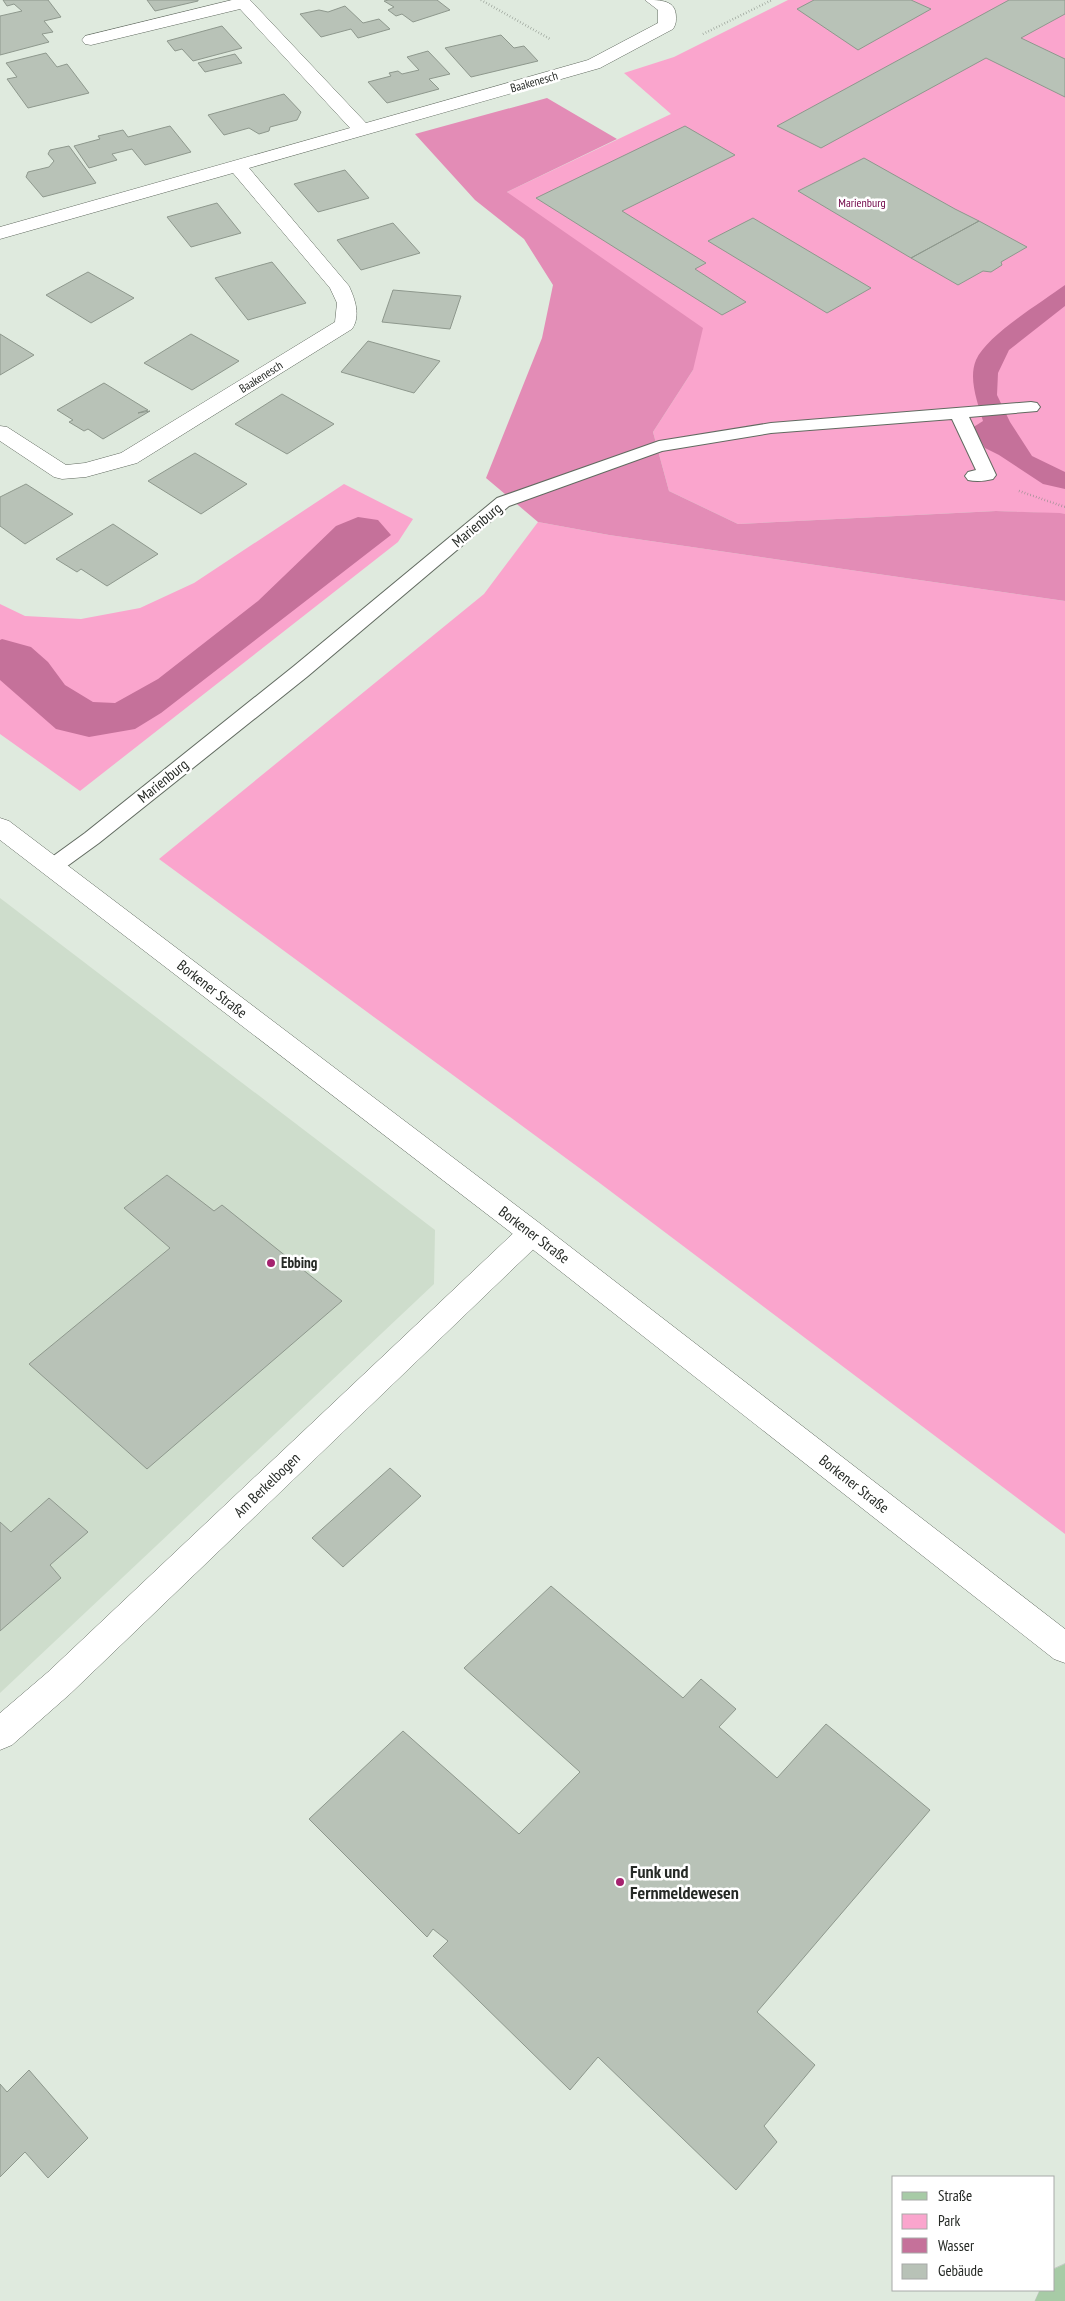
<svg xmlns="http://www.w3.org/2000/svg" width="1065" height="2301" font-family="'PT Sans Narrow',sans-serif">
  <rect width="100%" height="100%" fill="#dfeade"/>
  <path fill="#ceddcc" d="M 0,898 L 435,1230 L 434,1284 L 0,1693 Z"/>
  <path fill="#faa5cd" d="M 788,0 L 1065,0 L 1065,514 L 996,511 L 738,524 L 669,491 L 653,432 L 693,370 L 507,192 L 671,114 L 624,73 L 674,57 Z
    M 344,484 L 413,519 L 398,542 L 80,791 L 0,734 L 0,604 L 25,616 L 81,619 L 140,608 L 194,583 Z
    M 538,522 L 609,535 L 1065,601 L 1065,1534 L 597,1181 L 159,859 L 484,594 Z"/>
  <path fill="#e38cb6" d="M 547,98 L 617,139 L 507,192 L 703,328 L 693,370 L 653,432 L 669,491 L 738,524 L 996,511 L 1060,513 L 1065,514 L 1065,601 L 609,535 L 538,522 L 486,478 L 542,338 L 553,285 L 524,239 L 475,200 L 415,134 Z"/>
  <path fill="#c5719a" d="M 1065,285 L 1065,306 L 1009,350 L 998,373 L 997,395 L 1010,422 L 1032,456 L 1065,472 L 1065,489 L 1043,484 L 999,455 L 985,448 L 972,428 L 983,421 C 978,403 968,379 976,360 C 987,335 1042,302 1065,285 Z
    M 358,517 L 378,520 L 391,535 L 161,713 L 135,729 L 89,737 L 56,729 L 0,680 L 0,640 L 2,639 L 31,647 L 48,662 L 65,685 L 93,702 L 115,703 L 158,679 L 258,601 L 336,526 Z"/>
  <path fill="#b8c2b7" stroke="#8e988d" d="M 3,0 L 48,0 L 61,17 L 44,21 L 53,32 L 42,34 L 49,42 L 0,55 L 0,16 L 22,11 L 14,4 L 7,6 Z
    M 147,0 L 198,0 L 198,1 L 155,11 Z
    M 389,0 L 437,0 L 450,10 L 413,22 L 402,14 L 396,16 L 388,10 L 394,7 L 384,1 Z
    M 814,0 L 911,0 L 931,9 L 858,50 L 797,9 Z
    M 1009,0 L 1065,0 L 1065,14 L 1021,38 L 1065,59 L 1065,97 L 986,58 L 821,148 L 777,126 Z
    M 345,6 L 363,23 L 379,19 L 390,29 L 358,38 L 351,29 L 321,37 L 300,14 L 319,10 L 328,12 Z
    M 222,26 L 242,48 L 193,61 L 182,49 L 175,51 L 167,41 Z
    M 501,35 L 514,48 L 524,46 L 538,61 L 471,77 L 445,48 Z
    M 428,51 L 450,74 L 429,79 L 439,89 L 387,103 L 368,82 L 391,76 L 389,73 L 398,71 L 402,74 L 419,70 L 407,57 Z
    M 46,53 L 57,67 L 67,64 L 89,93 L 28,108 L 7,79 L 17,77 L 6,63 Z
    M 235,54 L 242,63 L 205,72 L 198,63 Z
    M 284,94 L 301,112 L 297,120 L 270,127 L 269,131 L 259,134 L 249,128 L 224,135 L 208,115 Z
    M 170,126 L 191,152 L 145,165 L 132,149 L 112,154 L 117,160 L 89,168 L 74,146 L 100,139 L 98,136 L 123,130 L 128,137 Z
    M 685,126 L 735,155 L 622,211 L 706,263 L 695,269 L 746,302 L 722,315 L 536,198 Z
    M 69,146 L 96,183 L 43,197 L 26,177 L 28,172 L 49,167 L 54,161 L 48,154 L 50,150 Z
    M 864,158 L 955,209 L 979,221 L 911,258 L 798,191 Z
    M 345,170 L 369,198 L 318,212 L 294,184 Z
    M 217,203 L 241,233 L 191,247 L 167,217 Z
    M 753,218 L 871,288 L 827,313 L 708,241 Z
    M 979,221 L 1027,247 L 1001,262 L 1002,265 L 991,272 L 983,271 L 958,285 L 911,258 Z
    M 393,223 L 420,253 L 361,270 L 337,240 Z
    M 272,262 L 306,303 L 248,320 L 215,278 Z
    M 88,272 L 134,298 L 91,323 L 46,295 Z
    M 393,290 L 461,296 L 450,329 L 382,322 Z
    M 0,334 L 34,355 L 0,375 Z
    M 191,334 L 239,361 L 192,390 L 144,363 Z
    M 368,341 L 440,361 L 414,393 L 341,372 Z
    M 104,383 L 148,410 L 138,413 L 150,411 L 103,439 L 88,429 L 84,431 L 69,422 L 73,420 L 57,410 Z
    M 282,394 L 334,424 L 287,454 L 235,424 Z
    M 195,453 L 247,484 L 201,514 L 148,481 Z
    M 26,484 L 73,514 L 25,544 L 0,526 L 0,497 Z
    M 113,524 L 158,554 L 107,586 L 81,569 L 77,572 L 56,559 Z
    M 167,1175 L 214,1211 L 222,1205 L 342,1301 L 147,1469 L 29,1364 L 170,1248 L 124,1208 Z
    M 390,1468 L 421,1496 L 343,1567 L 312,1538 Z
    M 49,1498 L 88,1532 L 50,1565 L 61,1578 L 0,1631 L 0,1522 L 11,1532 Z
    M 551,1586 L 683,1698 L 701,1679 L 736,1709 L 719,1727 L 777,1778 L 826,1724 L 930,1810 L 757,2012 L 815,2065 L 764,2126 L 777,2142 L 736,2190 L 598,2057 L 570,2090 L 433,1956 L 448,1941 L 433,1929 L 427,1937 L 309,1819 L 403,1731 L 519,1834 L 580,1772 L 464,1668 Z
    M 29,2070 L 88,2138 L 48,2178 L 25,2152 L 0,2177 L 0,2084 L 7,2092 Z"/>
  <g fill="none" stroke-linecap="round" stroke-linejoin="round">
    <g stroke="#616a60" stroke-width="2">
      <path id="lane" d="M 1031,402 L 1037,403 L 1040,407 L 1037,411 L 969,417 L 996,475 L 993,479 C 985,481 976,482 968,480 L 965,476 L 968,472 L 976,470 L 952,419 L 771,433 L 662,451 L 509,506 L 308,676 L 99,843 L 59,872 L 52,874 L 45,872 L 42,867 L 45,862 L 85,833 L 294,666 L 497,498 L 659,441 L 771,423 Z"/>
    </g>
    <g stroke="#616a60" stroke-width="1">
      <path id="street" d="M 232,0 L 250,0 L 366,123 L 588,60 L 658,23 L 658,10 L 645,0 C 661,0 676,0 676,17 C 676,22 676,24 673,29 L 600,68 L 249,168 L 349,286 C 355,299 361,316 352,329 L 137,463 L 86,477 L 62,479 L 54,477 L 0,441 L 0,426 L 7,427 L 66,465 L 85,463 L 121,453 L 335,322 L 337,303 L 330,288 L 233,173 L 0,239 L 0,227 L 350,128 L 240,9 L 91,45 L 85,44 L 82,40 L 85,36 Z
        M 532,1221 L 542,1225 L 546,1233 L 542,1241 L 70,1694 L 12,1745 L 0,1750 L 0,1713 L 48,1672 L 522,1225 Z"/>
    </g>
    <g stroke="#616a60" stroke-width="1">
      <path id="secondary" d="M 0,818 L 9,821 L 542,1225 L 1065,1629 L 1065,1663 L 1054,1659 L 522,1241 L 0,840 Z"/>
    </g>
    <g stroke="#c6c7c6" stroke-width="1">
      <path id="primary" d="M 1065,2264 L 1065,2301 L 1035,2301 L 1040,2290 L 1054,2290 L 1054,2269 Z"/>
    </g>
    <path stroke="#838a82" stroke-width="2.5" stroke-dasharray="0.5 2.5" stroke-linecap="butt" d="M 481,0 L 550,39
      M 703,34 L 772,0
      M 1019,491 L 1065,507"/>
    <use href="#lane" fill="#fff" fill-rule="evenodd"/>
    <use href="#street" fill="#fff" fill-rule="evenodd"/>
    <use href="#secondary" fill="#fff" fill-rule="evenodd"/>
    <use href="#primary" fill="#a7cba6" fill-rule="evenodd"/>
  </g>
  <g fill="#a5226f" stroke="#fff" stroke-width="2">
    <circle cx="271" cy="1263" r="5"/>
    <circle cx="620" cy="1882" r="5"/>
  </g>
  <g text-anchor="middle" stroke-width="5" stroke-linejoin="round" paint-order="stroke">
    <g font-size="12" fill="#252925" stroke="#fff">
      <text transform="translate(534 82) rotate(-16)" y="4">Baakenesch</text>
      <text transform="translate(261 377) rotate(-32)" y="4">Baakenesch</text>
    </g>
    <g font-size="12" fill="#700548" stroke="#fff">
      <text x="862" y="207">Marienburg</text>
    </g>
    <g font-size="15" fill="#252925" stroke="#fff">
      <text transform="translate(477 525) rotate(-40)" y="5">Marienburg</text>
      <text transform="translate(163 781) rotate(-39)" y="5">Marienburg</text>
      <text transform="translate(212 989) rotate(38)" y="5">Borkener Straße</text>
      <text transform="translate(534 1235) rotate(37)" y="5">Borkener Straße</text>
      <text transform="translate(854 1484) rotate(38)" y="5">Borkener Straße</text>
      <text transform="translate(267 1485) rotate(-44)" y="5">Am Berkelbogen</text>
    </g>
    <g font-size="15" font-weight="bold" fill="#252925" stroke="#fff" text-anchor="start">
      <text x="281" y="1268">Ebbing</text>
    </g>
    <g font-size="18" font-weight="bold" fill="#252925" stroke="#fff" text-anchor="start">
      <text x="630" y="1878">Funk und<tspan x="630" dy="21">Fernmeldewesen</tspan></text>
    </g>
  </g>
  <rect x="892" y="2176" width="162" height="115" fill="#ffffff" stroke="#a8a9a8"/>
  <rect x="902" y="2192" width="25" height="8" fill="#a7cba6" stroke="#a8a9a8"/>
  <text x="938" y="2201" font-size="15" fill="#252925">Straße</text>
  <rect x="902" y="2214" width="25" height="15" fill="#faa5cd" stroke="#a8a9a8"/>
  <text x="938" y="2226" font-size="15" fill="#252925">Park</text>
  <rect x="902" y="2238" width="25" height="15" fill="#c5719a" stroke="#a8a9a8"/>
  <text x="938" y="2251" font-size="15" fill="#252925">Wasser</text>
  <rect x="902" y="2264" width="25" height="15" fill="#b8c2b7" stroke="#a8a9a8"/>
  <text x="938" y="2276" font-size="15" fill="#252925">Gebäude</text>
</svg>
